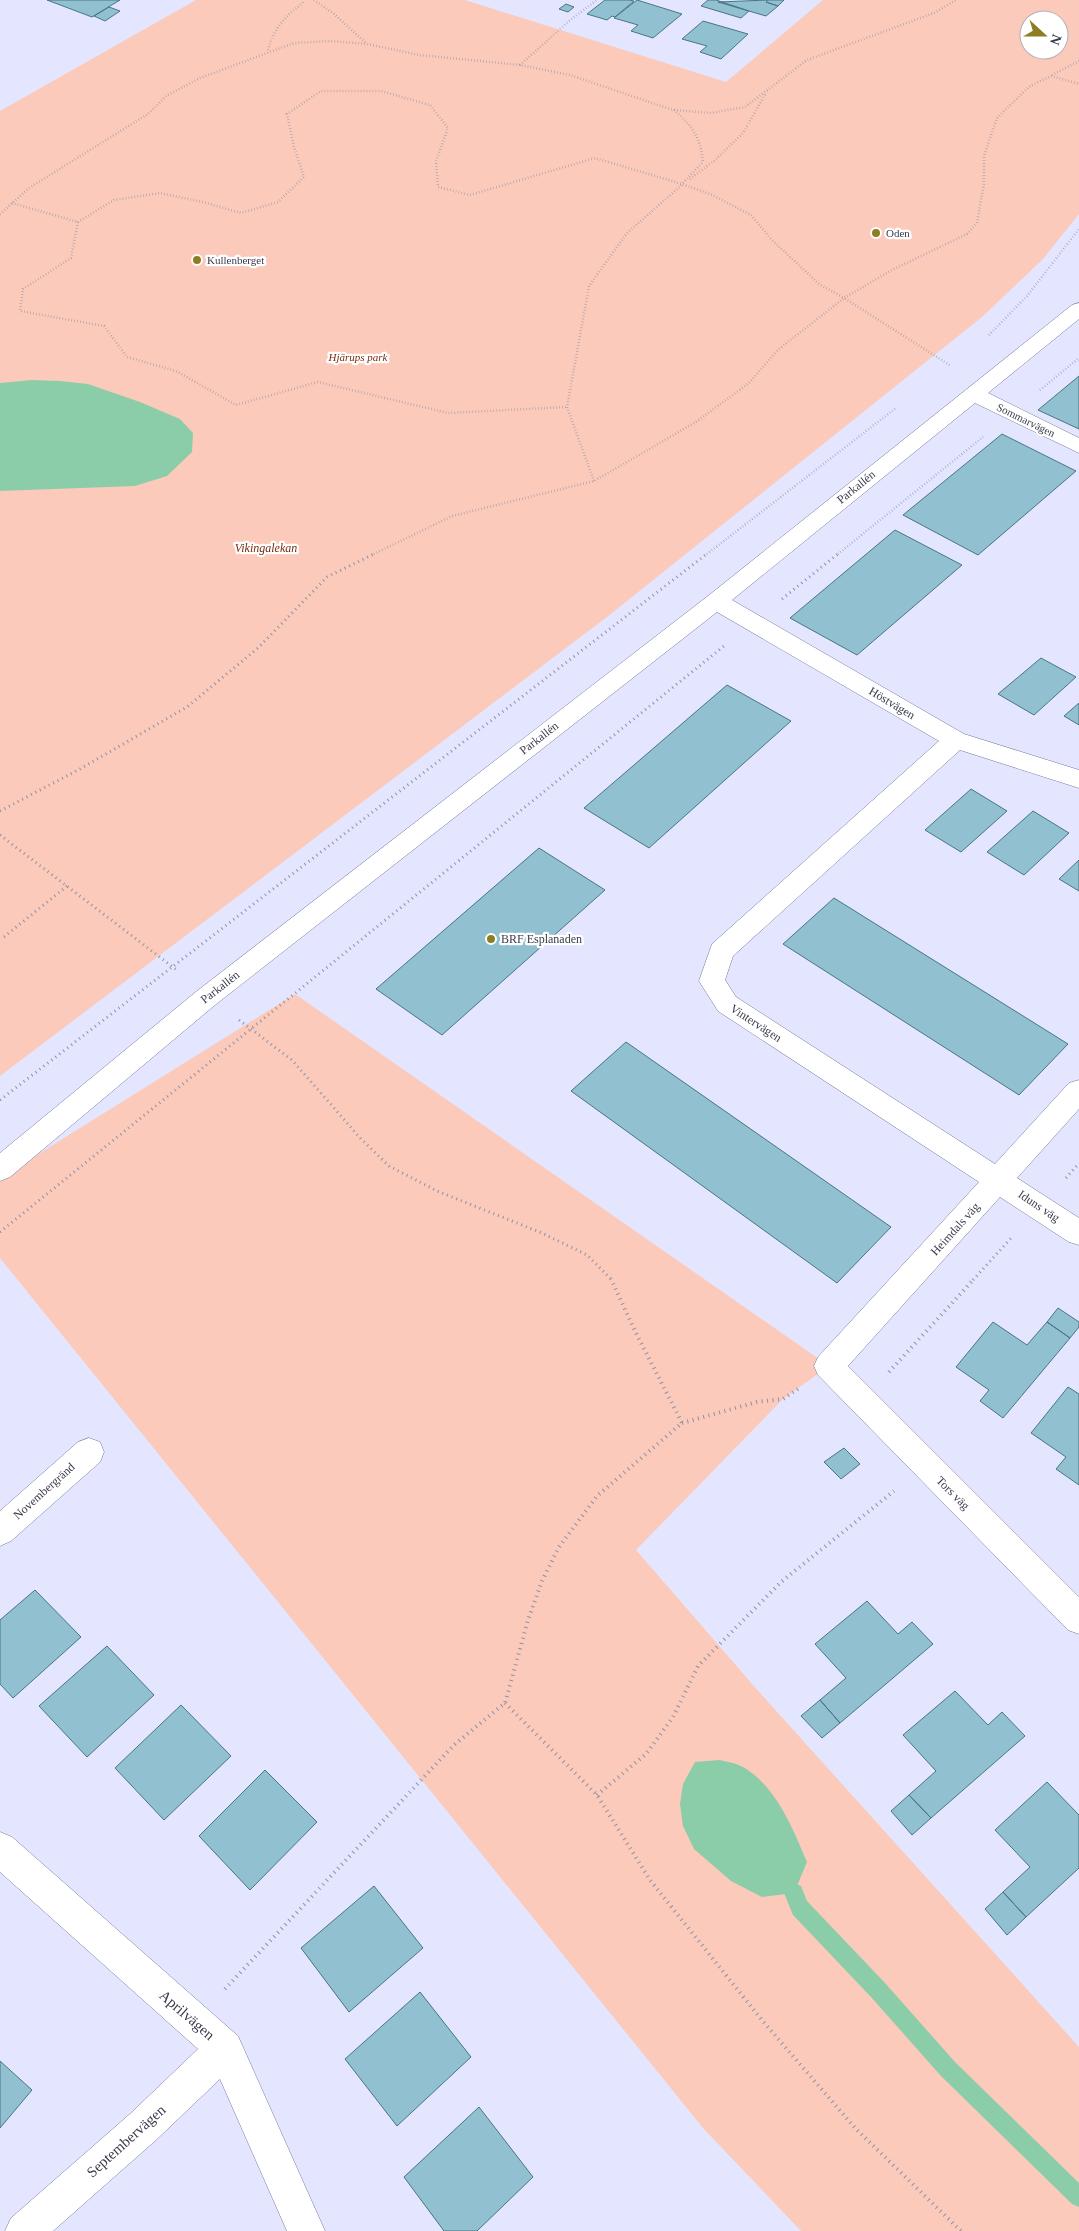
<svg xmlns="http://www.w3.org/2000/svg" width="1079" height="2231" font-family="'Times New Roman',serif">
  <rect width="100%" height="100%" fill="#e3e6fe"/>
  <path fill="#fccaba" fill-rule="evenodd" d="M 196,0 L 465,0 L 726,82 L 823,0 L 1079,0 L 1079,214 L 1043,259 L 982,317 L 607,617 L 0,1076 L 0,111 ZM 1029,20 L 1059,20 L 1059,50 L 1029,50 Z
    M 295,994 L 829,1366 L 783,1399 L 636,1550 L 760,1693 L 1079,2047 L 1079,2231 L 801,2231 L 703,2128 L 0,1258 L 0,1178 Z"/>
  <path fill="#8bcda8" d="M 32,380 L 60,381 L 88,384 L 140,402 L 180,419 L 193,433 L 192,452 L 167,476 L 135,486 L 0,491 L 0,383 Z
    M 720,1760 C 727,1762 736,1763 743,1767 C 776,1786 793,1829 807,1862 L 794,1893 L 762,1897 L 731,1881 L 694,1849 L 683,1826 L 680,1804 L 683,1784 L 695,1762 Z"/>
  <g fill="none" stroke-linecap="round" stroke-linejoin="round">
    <path fill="#8bcda8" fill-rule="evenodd" d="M 794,1883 L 801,1886 L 807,1901 L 885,1983 L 955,2062 L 1079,2183 L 1079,2207 L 1072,2204 L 941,2076 L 871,1997 L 793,1915 L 784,1893 L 787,1886 Z"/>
  </g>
  <path fill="#91c1d0" stroke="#487583" d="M 47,0 L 120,0 L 92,17 Z
    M 605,0 L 629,0 L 634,1 L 615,17 L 612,16 L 607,20 L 587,14 Z
    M 637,0 L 682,14 L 653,38 L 631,31 L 638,25 L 614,18 Z
    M 708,0 L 716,0 L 749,11 L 741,18 L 701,6 Z
    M 768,0 L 766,2 L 778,6 L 766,16 L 718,2 Z
    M 768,0 L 784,0 L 778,6 L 766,2 Z
    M 566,4 L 574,7 L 568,12 L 559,9 Z
    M 109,7 L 120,11 L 105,21 L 94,16 Z
    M 703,21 L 748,34 L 721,59 L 700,52 L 707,46 L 682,39 Z
    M 1079,376 L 1079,429 L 1038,410 Z
    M 1002,434 L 1076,471 L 978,555 L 903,515 Z
    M 895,530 L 962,565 L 857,655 L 790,618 Z
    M 1041,658 L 1076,677 L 1034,715 L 998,694 Z
    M 727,685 L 791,721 L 649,848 L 584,808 Z
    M 1079,703 L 1079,725 L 1064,716 Z
    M 971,789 L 1007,811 L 961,852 L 925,830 Z
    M 1033,811 L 1069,833 L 1024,875 L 987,852 Z
    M 539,848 L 605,890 L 442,1035 L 376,989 Z
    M 1079,860 L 1079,891 L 1059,879 Z
    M 834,898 L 1068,1044 L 1019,1095 L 783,944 Z
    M 626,1042 L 891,1227 L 837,1283 L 571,1091 Z
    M 1058,1308 L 1079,1322 L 1079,1327 L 1070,1338 L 1047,1322 Z
    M 993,1322 L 1027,1345 L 1047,1322 L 1070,1338 L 1003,1418 L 980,1401 L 989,1390 L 956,1367 Z
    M 1068,1387 L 1079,1394 L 1079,1485 L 1056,1469 L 1066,1457 L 1031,1433 Z
    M 844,1448 L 860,1464 L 841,1479 L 824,1462 Z
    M 35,1590 L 81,1637 L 13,1698 L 0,1684 L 0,1620 Z
    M 867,1601 L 898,1634 L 912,1622 L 933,1644 L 840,1723 L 820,1700 L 846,1678 L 815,1644 Z
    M 107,1646 L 154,1695 L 87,1757 L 39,1706 Z
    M 955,1691 L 988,1725 L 1002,1712 L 1025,1736 L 931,1818 L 909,1795 L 936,1771 L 903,1735 Z
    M 820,1700 L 840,1723 L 822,1738 L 801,1716 Z
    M 181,1705 L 231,1756 L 164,1820 L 115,1768 Z
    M 265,1770 L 317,1822 L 250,1890 L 199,1836 Z
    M 1047,1782 L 1079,1815 L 1079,1868 L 1026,1917 L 1003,1892 L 1030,1867 L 995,1830 Z
    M 909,1795 L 931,1818 L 912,1835 L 891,1811 Z
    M 374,1886 L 423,1948 L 349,2012 L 301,1948 Z
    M 1003,1892 L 1026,1917 L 1007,1935 L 985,1909 Z
    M 420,1992 L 471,2057 L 397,2126 L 345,2059 Z
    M 0,2061 L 32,2090 L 0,2128 Z
    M 479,2107 L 533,2177 L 477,2231 L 444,2231 L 404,2177 Z"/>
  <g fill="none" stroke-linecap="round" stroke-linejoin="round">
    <g stroke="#72779a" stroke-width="1">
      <path id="minor" d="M 1079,303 L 1079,319 L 988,393 L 1079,438 L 1079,453 L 975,403 L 732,600 L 964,734 L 1079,770 L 1079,788 L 960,750 L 733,956 L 725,980 L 736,997 L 995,1164 L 1069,1083 L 1079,1080 L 1079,1109 L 1017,1178 L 1079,1218 L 1079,1245 L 1069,1242 L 1000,1197 L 848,1366 L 1079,1597 L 1079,1634 L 1068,1630 L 818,1375 L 814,1366 L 818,1357 L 979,1182 L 718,1011 L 699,981 L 712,944 L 939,741 L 717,612 L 215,1005 L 10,1177 L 0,1181 L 0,1153 L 197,991 L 708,596 L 1072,305 Z
        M 89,1438 L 100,1442 L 104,1452 L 100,1462 L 11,1541 L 0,1546 L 0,1511 L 78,1442 Z
        M 0,1832 L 12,1837 L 238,2036 L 325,2231 L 287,2231 L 220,2079 L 156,2140 L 53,2231 L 5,2231 L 11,2218 L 130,2114 L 198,2049 L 0,1872 Z"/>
    </g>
    <path stroke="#8e91a5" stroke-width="2.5" stroke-dasharray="0.5 2.5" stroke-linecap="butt" d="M 314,0 L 334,14 L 367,44
      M 268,50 C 274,28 285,16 303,3 L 303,0
      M 520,65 L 569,21 L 597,0
      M 1052,75 L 1079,61
      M 674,110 C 693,127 700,136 703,162 L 682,184 L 710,194 L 751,215 L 772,240 L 819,284 L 844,298 L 892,270 L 967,234 L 977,223 L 984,183 L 984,156 L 997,118 L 1030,86 L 1051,76 L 1079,84
      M 690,179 L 714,161 L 743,133 L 766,93
      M 12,203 L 78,222 L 71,258 L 23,289 L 20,311 L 104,326 L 127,357 L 176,371 L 236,405 L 318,382 L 448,413 L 567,407
      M 0,214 L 29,188 L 148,114 L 166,96 L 200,78 L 294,43 L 330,41 L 367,44 L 419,55 L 520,65 L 570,75 L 673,110 L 711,113 L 745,107 L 807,60 L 934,13 L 956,0
      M 78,222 L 114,200 L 160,193 L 203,202 L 241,213 L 278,202 L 304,177 L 294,147 L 287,114 L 321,91 L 381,91 L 430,105 L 448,128 L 436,161 L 438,187 L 470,195 L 595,158 L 682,184
      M 989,335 L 1027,296 L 1079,229
      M 1040,390 L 1079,358
      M 594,481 L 567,407 L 589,286 L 627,233 L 683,184
      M 374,554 L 452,516 L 594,481 L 696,422 L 749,383 L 779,349 L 844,298 L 951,366
      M 707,554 L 896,408
      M 838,554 L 983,437"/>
    <path stroke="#8e91a5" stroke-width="3" stroke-dasharray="1 4" stroke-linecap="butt" d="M 782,599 L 839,553
      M 0,811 L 80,769 L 187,707 L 258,648 L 327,577 L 376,553
      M 0,835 L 178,971
      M 4,937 L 67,886
      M 239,1020 L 292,1060 L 362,1140 L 389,1166 L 437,1191 L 542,1233 L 587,1255 L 612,1280
      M 0,1100 L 708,553
      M 1066,1178 L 1079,1163
      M 0,1232 L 724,646
      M 973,1280 L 1013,1236"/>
    <path stroke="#8e91a5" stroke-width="4" stroke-dasharray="1 4.5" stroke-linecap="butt" d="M 889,1372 L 974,1279
      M 682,1423 L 757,1402 L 783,1399 L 798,1389
      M 505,1703 L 597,1795 L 650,1880 L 761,2019 L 855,2128 L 961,2231
      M 597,1795 L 646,1754 L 673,1717 L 698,1666 L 781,1582 L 894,1491
      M 225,1989 L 454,1745 L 505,1703 L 528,1620 L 542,1581 L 559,1547 L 597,1496 L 682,1423 L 636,1333 L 611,1279"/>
    <use href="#minor" fill="#fff" fill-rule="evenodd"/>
  </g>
  <g fill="#8d7e24" stroke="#fff" stroke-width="2">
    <circle cx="876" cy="233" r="5"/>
    <circle cx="197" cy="260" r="5"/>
    <circle cx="491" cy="939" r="5"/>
  </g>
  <g text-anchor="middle" stroke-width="4.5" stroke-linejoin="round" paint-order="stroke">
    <g font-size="11" fill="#393b4b" stroke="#fff" text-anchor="start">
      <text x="886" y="237">Oden</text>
      <text x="207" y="264">Kullenberget</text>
    </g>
    <g font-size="11" font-style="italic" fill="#792b0e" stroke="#fff">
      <text x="358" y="361">Hjärups park</text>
    </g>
    <g font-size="11" fill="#393b4b" stroke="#fff">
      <text transform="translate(1026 420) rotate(26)" y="4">Sommarvägen</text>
    </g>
    <g font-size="12" fill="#393b4b" stroke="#fff">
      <text transform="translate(856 487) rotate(-39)" y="4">Parkallén</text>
      <text transform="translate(892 703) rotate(31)" y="4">Höstvägen</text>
      <text transform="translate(539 738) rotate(-38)" y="4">Parkallén</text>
      <text transform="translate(220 987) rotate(-38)" y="4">Parkallén</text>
      <text transform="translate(756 1023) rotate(33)" y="4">Vintervägen</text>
      <text transform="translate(1039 1206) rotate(34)" y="4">Iduns väg</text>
      <text transform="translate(955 1229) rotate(-48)" y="4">Heimdals väg</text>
      <text transform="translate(44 1491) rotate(-42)" y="4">Novembergränd</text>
      <text transform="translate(953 1493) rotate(45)" y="4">Tors väg</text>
    </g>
    <g font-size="12" font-style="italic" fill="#792b0e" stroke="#fff">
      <text x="266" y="552">Vikingalekan</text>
    </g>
    <g font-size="12" fill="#393b4b" stroke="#fff" text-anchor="start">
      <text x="501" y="943">BRF Esplanaden</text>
    </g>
    <g font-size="15" fill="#393b4b" stroke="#fff">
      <text transform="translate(187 2015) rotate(41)" y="5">Aprilvägen</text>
      <text transform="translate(126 2141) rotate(-42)" y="5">Septembervägen</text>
    </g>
  </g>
  <g transform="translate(1044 35) rotate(111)"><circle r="24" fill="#ffffff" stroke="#b0b1b7"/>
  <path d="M0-4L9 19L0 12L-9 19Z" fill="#8d7e24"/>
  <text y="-8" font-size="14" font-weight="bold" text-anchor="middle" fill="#393b4b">N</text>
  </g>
</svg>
